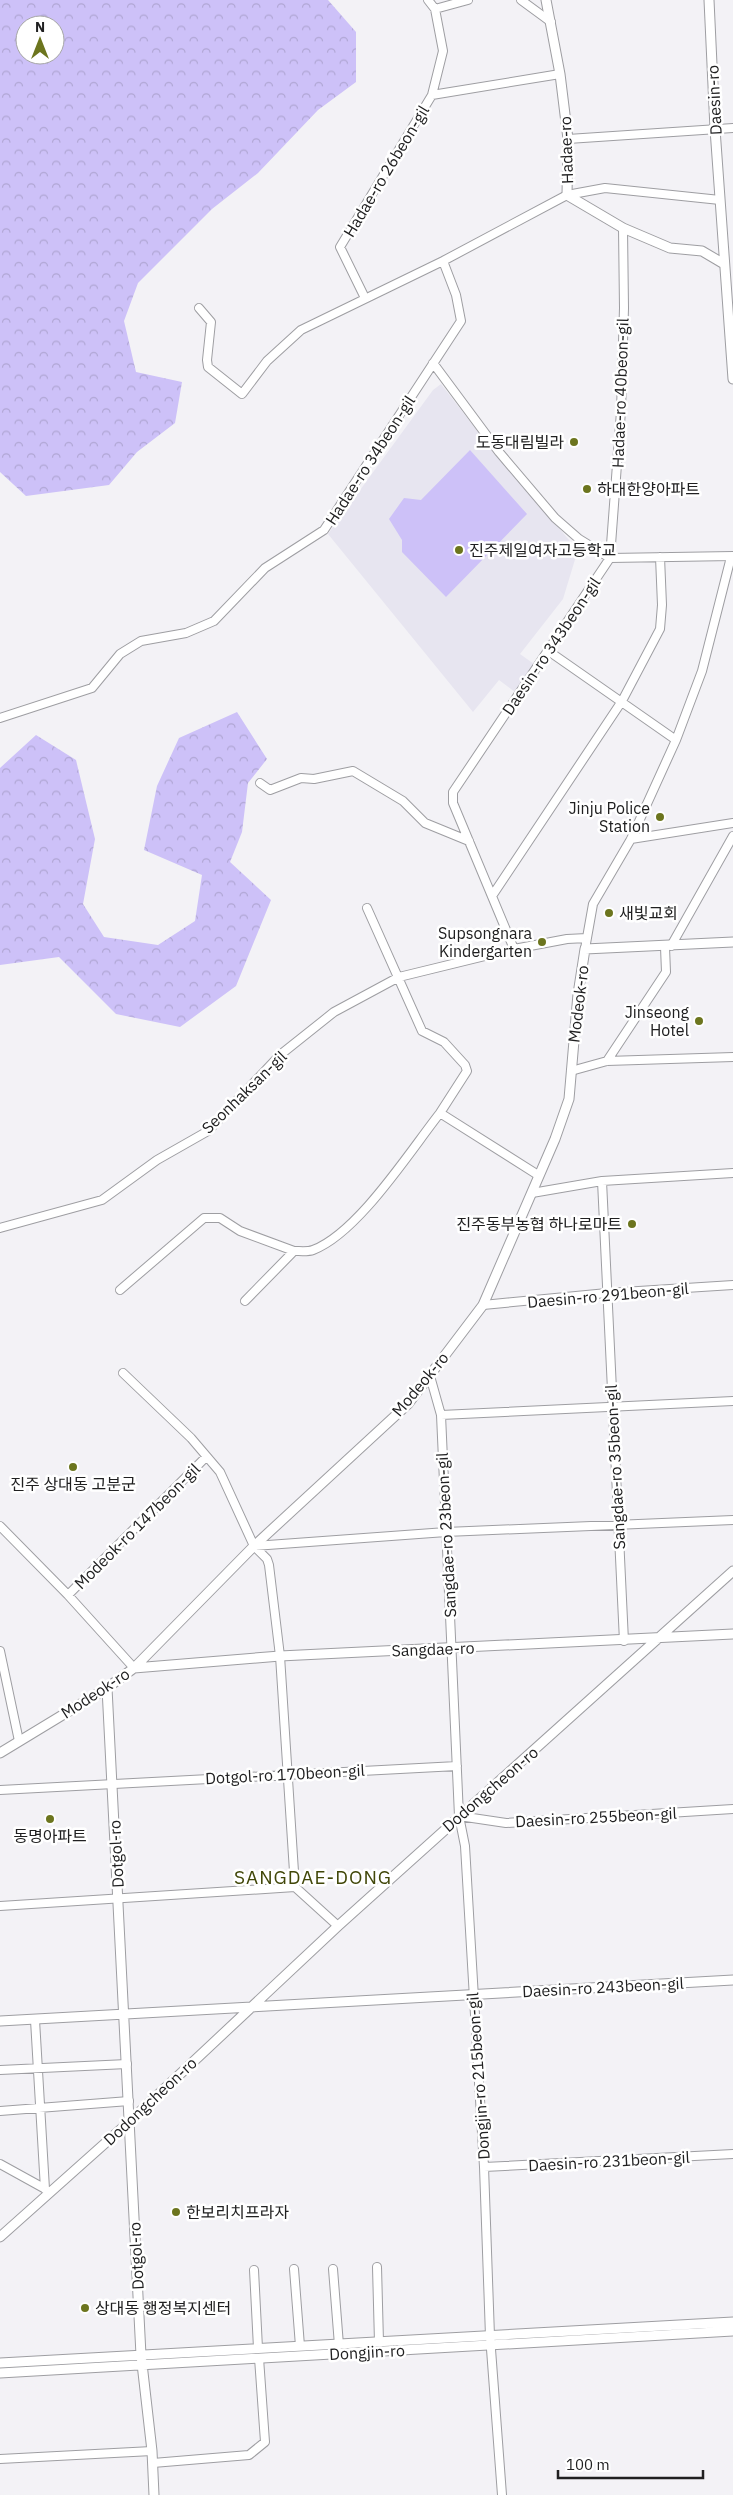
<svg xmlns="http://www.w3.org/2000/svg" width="733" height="2495" font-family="'IBM Plex Sans','Noto Sans KR',sans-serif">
  <defs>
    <pattern id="forest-crowns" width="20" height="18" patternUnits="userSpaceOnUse" patternTransform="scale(1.25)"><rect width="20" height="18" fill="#cdc1f8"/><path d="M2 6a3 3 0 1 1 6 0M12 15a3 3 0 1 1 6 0" fill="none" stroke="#b0a6d4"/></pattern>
  </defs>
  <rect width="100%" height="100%" fill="#f3f2f6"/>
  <path fill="#e7e5f0" d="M 441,384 L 485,441 L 575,547 L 577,553 L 563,599 L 520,654 L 534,664 L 519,695 L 499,680 L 473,712 L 328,534 L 433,390 Z"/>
  <path fill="url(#forest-crowns)" fill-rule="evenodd" d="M 0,0 L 328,0 L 356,32 L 356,82 L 318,110 L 258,173 L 212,209 L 138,283 L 124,321 L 136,372 L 182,382 L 175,423 L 137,452 L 109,485 L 26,496 L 0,472 ZM 25,25 L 55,25 L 55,55 L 25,55 Z
    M 237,712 L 267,759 L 248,783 L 242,832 L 230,862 L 271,900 L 236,986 L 180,1027 L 116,1014 L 59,957 L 0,965 L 0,768 L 36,735 L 76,760 L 95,839 L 83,904 L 104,937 L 158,945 L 195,921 L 202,875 L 144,850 L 157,786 L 179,738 Z"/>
  <path fill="#cdc1f8" d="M 470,450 L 527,514 L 446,597 L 402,552 L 402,540 L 389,519 L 404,498 L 421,500 Z"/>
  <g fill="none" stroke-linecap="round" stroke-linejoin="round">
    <g stroke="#9e9ea2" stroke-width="10">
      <path id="minor" d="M 428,0 L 435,9 L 443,51 L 432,95 L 560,74
        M 521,0 L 551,22
        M 435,9 L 468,0
        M 568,139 L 733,128
        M 365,298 L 340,247 L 432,95
        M 199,308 L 211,322 L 207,360 L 208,367 L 242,394 L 267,361 L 301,330 L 443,261 L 567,195 L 605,188 L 720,200
        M 433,363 L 499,452 L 555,518 L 579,539 L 610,558
        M 610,558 L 733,556
        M 547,650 L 676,740
        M 0,718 L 92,688 L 120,654 L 141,641 L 186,633 L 214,621 L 265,568 L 324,530 L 461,321 L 456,295 L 443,261
        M 260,783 L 270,790 L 301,778 L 314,779 L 353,771 L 403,801 L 425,823 L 469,841
        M 631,839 L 733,823
        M 492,896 L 622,701 L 660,629 L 662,605 L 660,557
        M 367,908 L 422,1031 L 444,1042 L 465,1065 L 467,1071 L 440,1113 L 538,1175
        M 671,946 L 733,836
        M 514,949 L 453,803 L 453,792 L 610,558 L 621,411 L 624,308 L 623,228
        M 585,949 L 593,904 L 631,839 L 676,740 L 702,671 L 731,557
        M 607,1061 L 666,972 L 665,947
        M 571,1071 L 607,1061 L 733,1057
        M 602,1181 L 624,1641
        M 532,1193 L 602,1181 L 733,1173
        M 0,1228 L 102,1200 L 157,1160 L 208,1131 L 280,1055 L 334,1012 L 399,977 L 514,949 L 567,939 L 587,938
        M 120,1290 L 204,1218 L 220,1218 L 240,1231 L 294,1251
        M 245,1301 L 294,1251 C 300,1251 308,1252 313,1250 C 358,1233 410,1151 440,1113
        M 483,1305 L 607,1293 L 733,1285
        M 123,1373 L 191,1438 L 220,1472 L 254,1546 L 267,1559 L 269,1565 L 280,1656 L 295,1887 L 338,1926
        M 430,1376 L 441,1415 L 459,1816 L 465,1846 L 484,2167 L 490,2336 L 502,2495
        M 441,1415 L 733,1401
        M 0,1526 L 68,1595 L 134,1668
        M 254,1546 L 446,1532 L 733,1520
        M 68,1595 L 206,1457
        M 0,1651 L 19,1741
        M 0,1790 L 457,1766
        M 459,1816 L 506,1823 L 733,1809
        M 0,1906 L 295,1887
        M 35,2020 L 45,2189
        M 0,2070 L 127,2064
        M 0,2111 L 129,2101
        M 0,2164 L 49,2191
        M 484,2167 L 733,2154
        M 377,2267 L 379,2342
        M 294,2269 L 300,2346
        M 333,2269 L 339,2345
        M 254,2270 L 258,2348
        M 0,2459 L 152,2451
        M 153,2463 L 249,2455 L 265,2442 L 259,2358"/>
    </g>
    <g stroke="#9e9ea2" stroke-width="11">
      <path id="tertiary" d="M 546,0 L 560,74 L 568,139 L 567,195 L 623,228 L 670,248 L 702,251 L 724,264
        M 709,0 L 715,129 L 733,379
        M 134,1668 L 280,1656 L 733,1634
        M 107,1688 L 141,2355 L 152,2451 L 154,2495
        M 0,1753 L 107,1688 L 134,1668 L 254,1546 L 408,1404 L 483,1305 L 555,1139 L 569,1099 L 578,994 L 585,949 L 733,942
        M 0,2021 L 733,1980
        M 0,2237 L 130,2121 L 338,1926 L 733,1571
        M 0,2363 L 733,2322
        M 0,2373 L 733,2331"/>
    </g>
    <use href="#minor" stroke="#fff" stroke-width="8"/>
    <use href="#tertiary" stroke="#fff" stroke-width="9"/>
  </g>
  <g fill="#6c751e" stroke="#fff" stroke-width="2">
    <circle cx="574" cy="442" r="5"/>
    <circle cx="587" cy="489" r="5"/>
    <circle cx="459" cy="550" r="5"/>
    <circle cx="660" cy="817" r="5"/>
    <circle cx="609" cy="913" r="5"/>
    <circle cx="542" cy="942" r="5"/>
    <circle cx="699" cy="1021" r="5"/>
    <circle cx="632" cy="1224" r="5"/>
    <circle cx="73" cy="1467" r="5"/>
    <circle cx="50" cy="1819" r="5"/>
    <circle cx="176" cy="2212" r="5"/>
    <circle cx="85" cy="2308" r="5"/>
  </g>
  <g text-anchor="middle" stroke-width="5" stroke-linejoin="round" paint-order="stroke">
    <g font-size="16" fill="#202021" stroke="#fff">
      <text transform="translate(714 100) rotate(-93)" y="6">Daesin-ro</text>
      <text transform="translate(566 150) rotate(-92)" y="6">Hadae-ro</text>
      <text transform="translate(386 171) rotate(-59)" y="6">Hadae-ro 26beon-gil</text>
      <text transform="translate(620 393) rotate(-88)" y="6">Hadae-ro 40beon-gil</text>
      <text transform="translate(370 460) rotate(-57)" y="6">Hadae-ro 34beon-gil</text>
      <text transform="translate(551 646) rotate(-56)" y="6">Daesin-ro 343beon-gil</text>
      <text transform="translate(578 1004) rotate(-83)" y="6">Modeok-ro</text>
      <text transform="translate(244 1092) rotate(-44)" y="6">Seonhaksan-gil</text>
      <text transform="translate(608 1295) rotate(-5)" y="6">Daesin-ro 291beon-gil</text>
      <text transform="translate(420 1384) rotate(-50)" y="6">Modeok-ro</text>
      <text transform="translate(615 1467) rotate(-93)" y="6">Sangdae-ro 35beon-gil</text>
      <text transform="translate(137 1526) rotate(-45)" y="6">Modeok-ro 147beon-gil</text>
      <text transform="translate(446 1535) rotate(-93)" y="6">Sangdae-ro 23beon-gil</text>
      <text transform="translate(433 1649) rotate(-2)" y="6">Sangdae-ro</text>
      <text transform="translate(95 1693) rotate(-33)" y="6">Modeok-ro</text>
      <text transform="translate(285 1774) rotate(-3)" y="6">Dotgol-ro 170beon-gil</text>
      <text transform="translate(490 1789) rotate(-41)" y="6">Dodongcheon-ro</text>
      <text transform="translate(596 1817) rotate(-3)" y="6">Daesin-ro 255beon-gil</text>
      <text transform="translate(116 1854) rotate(-93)" y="6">Dotgol-ro</text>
      <text transform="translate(603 1987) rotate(-3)" y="6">Daesin-ro 243beon-gil</text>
      <text transform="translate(478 2076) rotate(-94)" y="6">Dongjin-ro 215beon-gil</text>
      <text transform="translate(150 2101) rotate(-43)" y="6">Dodongcheon-ro</text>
      <text transform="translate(609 2161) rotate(-3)" y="6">Daesin-ro 231beon-gil</text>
      <text transform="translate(136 2256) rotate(-93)" y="6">Dotgol-ro</text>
      <text transform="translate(367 2352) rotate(-3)" y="6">Dongjin-ro</text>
    </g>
    <g font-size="16" fill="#202021" stroke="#fff" text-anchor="end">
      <text x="564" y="448">도동대림빌라</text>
      <text x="597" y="495" text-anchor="start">하대한양아파트</text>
      <text x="469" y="556" text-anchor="start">진주제일여자고등학교</text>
      <text x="650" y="814">Jinju Police<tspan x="650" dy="18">Station</tspan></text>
      <text x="619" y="919" text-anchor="start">새빛교회</text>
      <text x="532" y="939">Supsongnara<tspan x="532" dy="18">Kindergarten</tspan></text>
      <text x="689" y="1018">Jinseong<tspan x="689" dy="18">Hotel</tspan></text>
      <text x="622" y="1230">진주동부농협 하나로마트</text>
      <text x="73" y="1490" text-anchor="middle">진주 상대동 고분군</text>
      <text x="50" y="1842" text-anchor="middle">동명아파트</text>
      <text x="186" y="2218" text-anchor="start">한보리치프라자</text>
      <text x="95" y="2314" text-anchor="start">상대동 행정복지센터</text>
    </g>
    <g font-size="19" letter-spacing="1" fill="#414709" stroke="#fff">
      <text x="313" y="1884">SANGDAE-DONG</text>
    </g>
  </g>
  <g transform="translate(40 40)"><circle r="24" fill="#ffffff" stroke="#a6a6a6"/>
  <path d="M0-4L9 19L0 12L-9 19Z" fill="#6c751e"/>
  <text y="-8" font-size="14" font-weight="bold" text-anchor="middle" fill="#202021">N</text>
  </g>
  <path d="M558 2470v8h145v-8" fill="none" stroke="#202021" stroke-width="2.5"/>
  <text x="566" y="2470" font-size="15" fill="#202021" stroke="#ffffff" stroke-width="4" paint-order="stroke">100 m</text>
</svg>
